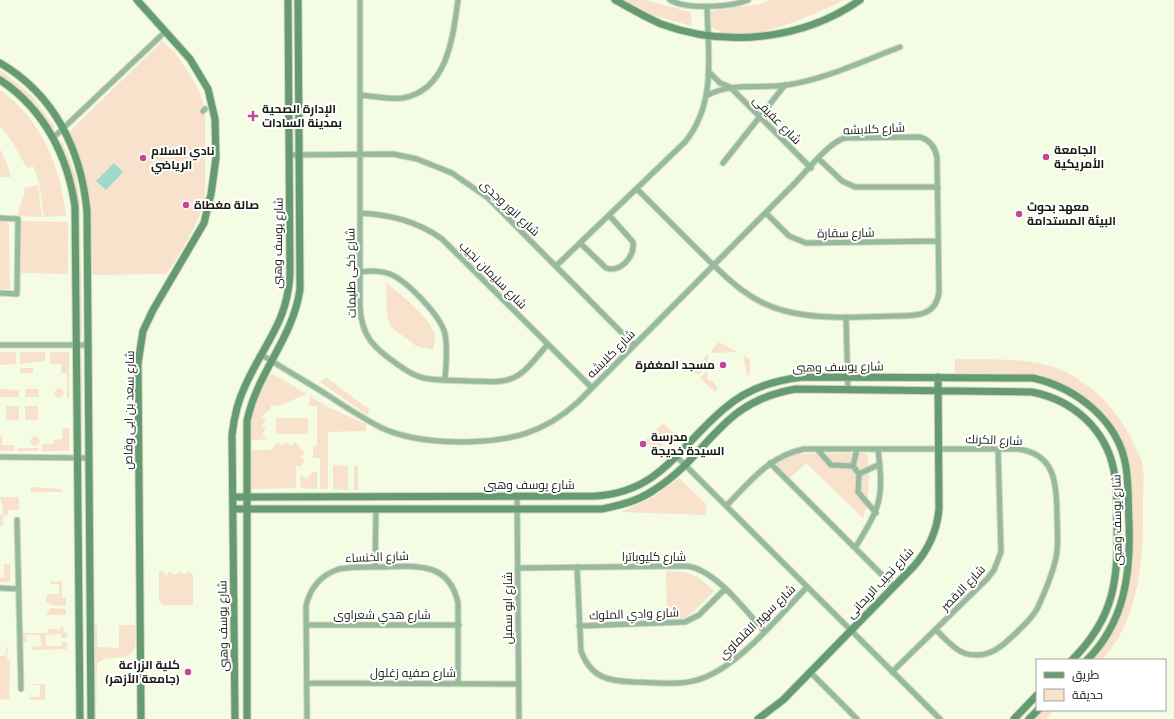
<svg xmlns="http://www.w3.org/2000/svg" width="1174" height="719" font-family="'Public Sans',Cairo,sans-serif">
  <rect width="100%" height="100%" fill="#f4fde4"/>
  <path fill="#f8e2cb" d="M 622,0 L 645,0 L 691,12 L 692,26 L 645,13 Z
    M 770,0 L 844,0 C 813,15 744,49 711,27 L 709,16 L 711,11 L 760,4 Z
    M 162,41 L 175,53 L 187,70 L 199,91 L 205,109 L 205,199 C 197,227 182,250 167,274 L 92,275 C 92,225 93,177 69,132 Z
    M 0,70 L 32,96 L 54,126 L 54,129 L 51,129 C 37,107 22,90 0,75 Z
    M 0,90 C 41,119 61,167 66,216 L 44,217 L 39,183 L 33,166 L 27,168 L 11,140 L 0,126 Z
    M 62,141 L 75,173 L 80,200 L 82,337 L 79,336 L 78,202 L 68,160 L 60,144 Z
    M 0,149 L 6,161 L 11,177 L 0,177 Z
    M 38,185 L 42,217 L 18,216 C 18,205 26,198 24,188 Z
    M 0,221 L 6,221 L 9,225 L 10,289 L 0,289 Z
    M 21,221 L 68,222 L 68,274 L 21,273 Z
    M 386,282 C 400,295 432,317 435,337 C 435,341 434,346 433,350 L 416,346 L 390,326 L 387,316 Z
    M 719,342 L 738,352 L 713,353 L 711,351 Z
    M 0,352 L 16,352 L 16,364 L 0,365 Z
    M 20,352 L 45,352 L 45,361 L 20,364 Z
    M 50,352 L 69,352 L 69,398 L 67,398 L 67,373 L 61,373 L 61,364 L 50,364 Z
    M 79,354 L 82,354 L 82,446 L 78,447 Z
    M 708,354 L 708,365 L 698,375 L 693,370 Z
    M 743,355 L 750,359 L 750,375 L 747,375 Z
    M 955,359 C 991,360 1040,356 1071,375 C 1100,391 1121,416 1135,446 C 1137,451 1141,457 1142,463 C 1145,474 1143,488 1143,499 C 1144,553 1141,619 1102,660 L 1087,660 L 1103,641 L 1125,586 L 1127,551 L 1124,461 L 1105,423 L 1074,392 L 1027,375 L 1007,373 L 955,373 Z
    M 20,368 L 33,368 L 33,373 L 20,373 Z
    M 707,371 L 708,381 L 712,380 L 718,388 L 715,392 L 700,378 Z
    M 273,374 L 307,394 L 278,406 L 271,405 L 271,409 L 268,410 L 262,417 L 266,421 L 262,425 L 266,429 L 262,434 L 267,439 L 249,441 L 252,410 L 267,376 Z
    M 326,377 L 370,410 L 367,415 L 320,382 Z
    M54.5 393a4.5 4.5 0 1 1 9 0a4.5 4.5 0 1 1-9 0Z
    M 0,389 L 19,390 L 19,397 L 0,397 Z
    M 25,389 L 39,389 L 39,397 L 25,397 Z
    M 310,396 L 328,407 L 366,424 L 366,431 L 328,432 L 328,489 L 320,489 L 320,458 L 313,458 L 313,447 L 317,445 L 317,406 L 309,406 Z
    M 6,406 L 19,406 L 19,420 L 6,420 Z
    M 25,406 L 38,406 L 38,420 L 25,420 Z
    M 276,418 L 306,418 L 308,419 L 308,432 L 306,434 L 276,434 Z
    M 663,423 L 674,433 L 656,451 L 645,441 Z
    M 63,428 L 69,428 L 69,451 L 42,451 L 42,444 L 54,444 L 54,440 L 62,439 Z
    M 0,436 L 2,436 L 2,445 L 14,445 L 14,451 L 0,451 Z
    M30.5 441a4.5 4.5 0 1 1 9 0a4.5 4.5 0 1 1-9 0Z
    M 278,442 L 282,446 L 286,442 L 291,446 L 295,442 L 305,453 L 301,457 L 305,461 L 301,466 L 296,466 L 296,488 L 252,489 L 248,485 L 249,450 L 271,450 Z
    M 18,448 L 39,448 L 39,451 L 18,451 Z
    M 865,453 L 868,456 C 869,477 870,499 863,518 L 806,463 L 788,480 L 776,466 L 778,460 L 794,454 Z
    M 333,465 L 348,466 L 348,490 L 333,489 Z
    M 354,466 L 358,466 L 358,490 L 354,490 Z
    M 313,472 L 317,472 L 317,489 L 300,488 L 301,474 L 306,479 Z
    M 679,478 L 707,505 L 705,515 L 621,512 L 653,497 Z
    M 31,487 L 62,489 L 62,492 L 31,492 Z
    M 0,497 L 19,497 L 19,510 L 8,510 L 8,515 L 3,515 L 3,526 L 0,526 L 0,515 L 3,514 L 3,505 L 2,505 Z
    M 4,564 L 10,564 L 10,582 L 0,582 L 0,578 L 4,578 Z
    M 159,571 L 162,571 L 166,575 L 170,571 L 175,575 L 180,571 L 184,575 L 189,571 L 193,575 L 193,605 L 163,605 L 159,601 Z
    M 666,571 C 691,571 696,574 714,591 L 693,612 L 682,620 L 667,621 Z
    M 62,581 L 62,598 L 66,598 L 66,606 L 51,605 L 46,601 L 47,594 L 59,594 L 59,584 L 50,584 L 50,582 Z
    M 50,608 L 66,609 L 66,615 L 46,615 Z
    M 92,625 L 97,625 L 97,647 L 119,648 L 119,625 L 135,625 C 135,632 136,638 135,645 C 132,665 106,652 97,664 L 96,719 L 92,719 Z
    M 61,626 L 63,626 L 64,633 L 67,632 L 67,638 L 61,638 L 61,634 L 46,635 L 46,646 L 62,646 L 61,642 L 67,642 L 67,649 L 32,650 L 32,647 L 41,646 L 40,635 L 26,635 L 27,641 L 23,643 L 23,633 L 48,633 L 48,629 L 61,629 Z
    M 6,647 L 8,647 L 7,659 L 10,660 L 9,700 L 0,699 L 0,656 L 6,655 Z
    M 24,684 L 45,684 L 45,700 L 30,700 L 30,697 L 40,697 L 40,685 Z
    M 1038,710 L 1054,710 L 1046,719 L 1029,719 Z"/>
  <path fill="#9fd9cb" d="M 114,163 L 123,172 L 106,190 L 96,181 Z"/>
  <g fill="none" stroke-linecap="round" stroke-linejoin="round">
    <g stroke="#d1d9c2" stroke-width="7">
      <path id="street" d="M 360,0 L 360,308 C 362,337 374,348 397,364 C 405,370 414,376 424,378 C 439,381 455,380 470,381 C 484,381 499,384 513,378 C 526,373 538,355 548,344
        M 670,0 C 686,10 732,7 748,0
        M 709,72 L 720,83 L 730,87 L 811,168
        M 360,95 C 373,96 390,100 403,98 C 448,90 453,36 458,0
        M 708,95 C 733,82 760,89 787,85 C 826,79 863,61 900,47
        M 203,111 L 205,109
        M 54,137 L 166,31
        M 289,155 L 393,154 L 417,159 L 452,173 L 488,198 L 634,345
        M 819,159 L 842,181 L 855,187 L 938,187
        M 723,163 L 785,85
        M 360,213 C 391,215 417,221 442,239 L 592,388
        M 766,213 L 789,236 L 806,243 L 938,241
        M 0,218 L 18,219 L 17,294 L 0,293
        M 580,243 L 606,268 C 620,273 635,257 633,242 L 609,215
        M 556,266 L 685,142 C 717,103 708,53 707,6
        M 360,272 C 371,271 380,270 390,274 C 407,281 441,316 445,334 C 448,348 446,366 445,380
        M 846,317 L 848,390
        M 0,345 L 89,345
        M 262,355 C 284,369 307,382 329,396 C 347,408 365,420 384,429 C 410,440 437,442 464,442 C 510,441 543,434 578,402 C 650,329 722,257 794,184 C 805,173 830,141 845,138 L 920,137 C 930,140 935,147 937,157 L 939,292 C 936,317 914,316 894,316 C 858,317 821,320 785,311 C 747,302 722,273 695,247 C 675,227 656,208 637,189
        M 817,449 L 831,465 L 853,466 L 859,474 L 858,492 L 876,513
        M 676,456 L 940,719
        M 0,457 L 89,458
        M 770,463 L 894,587
        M 853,466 L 857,449
        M 859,474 L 880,464
        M 517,496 L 519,719
        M 726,506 C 750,482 769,456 804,449 L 1018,449 C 1055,454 1056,482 1057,513 C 1057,528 1059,544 1056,558 C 1052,575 1045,592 1038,607 C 1034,616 1026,623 1019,630 C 1004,645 988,661 964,653 C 953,649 944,637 936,630
        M 17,520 L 21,689
        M 855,548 C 881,505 884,500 878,449
        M 375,567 L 376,509
        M 577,567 L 581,651 C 591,678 608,681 634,682 C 654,682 677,686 697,680 C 736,670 779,616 807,587
        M 518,568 L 686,566 C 715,569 744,609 764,631
        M 0,588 L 19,589
        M 306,625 L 459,625
        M 579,626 L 685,622 L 699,615 L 725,589
        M 810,672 L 857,719
        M 892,672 L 987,579 L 994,570 L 1001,552 L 998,449
        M 307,683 L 519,684
        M 307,719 L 306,606 C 310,588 321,575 339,569 C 353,566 368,567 382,567 C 415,566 449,561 458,603 L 458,683"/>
    </g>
    <g stroke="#d1d9c2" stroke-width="9">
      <path id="secondary" d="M 137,0 L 190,59 L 208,89 L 215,119 L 216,158 L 211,194 L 204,223 L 153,310 L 143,331 L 138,363 L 141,719
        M 615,0 C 630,8 645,17 661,24 C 726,48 803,40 860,0
        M 0,63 C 55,95 81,150 87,211 L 91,719
        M 0,80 C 44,109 68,156 75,207 L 80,719
        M 233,497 L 596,496 C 661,492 680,445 725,408 C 747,389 774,380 803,377 L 1033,378 C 1077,388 1119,421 1126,467 C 1129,485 1128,504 1129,522 C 1131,573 1125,622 1087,660
        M 233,509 L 602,509 C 621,505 638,501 654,490 C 711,454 718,402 796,389 L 1032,392 C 1073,400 1106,429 1114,471 C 1118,488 1116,506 1117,523 C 1118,580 1115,617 1072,660
        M 235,719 L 232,435 C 234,417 238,400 246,384 C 264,344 287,323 290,275 L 288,0
        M 247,719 L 247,421 C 257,372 293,339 300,289 L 298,0
        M 758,719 L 783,700 L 914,566 C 929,549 937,531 939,509 L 938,377
        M 1014,719 L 1037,695
        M 1029,719 L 1038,710"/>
    </g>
    <use href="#street" stroke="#97ba9e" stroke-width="5"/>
    <use href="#secondary" stroke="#669b72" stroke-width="7"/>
  </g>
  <g fill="#c54794" stroke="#fff" stroke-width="1.5">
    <path d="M251 110h4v4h4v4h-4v4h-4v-4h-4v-4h4z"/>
    <circle cx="1046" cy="157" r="4"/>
    <circle cx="143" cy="158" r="4"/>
    <circle cx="186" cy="205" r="4"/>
    <circle cx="1019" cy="214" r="4"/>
    <circle cx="723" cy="365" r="4"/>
    <circle cx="643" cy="444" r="4"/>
    <circle cx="188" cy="672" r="4"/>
  </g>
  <g text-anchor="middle" stroke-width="4" stroke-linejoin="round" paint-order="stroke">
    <g font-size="12" font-weight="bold" fill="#181b12" stroke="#fff" text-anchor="start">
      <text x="262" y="113">الإدارة الصحية<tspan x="262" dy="14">بمدينة السادات</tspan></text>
      <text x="1054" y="154">الجامعة<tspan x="1054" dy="14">الأمريكية</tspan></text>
      <text x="151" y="155">نادي السلام<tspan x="151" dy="14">الرياضي</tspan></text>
      <text x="194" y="209">صالة مغطاة</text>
      <text x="1027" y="211">معهد بحوث<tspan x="1027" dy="14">البيئة المستدامة</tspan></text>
      <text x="715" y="369" text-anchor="end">مسجد المغفرة</text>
      <text x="651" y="441">مدرسة<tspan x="651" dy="14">السيدة خديجة</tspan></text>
      <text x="180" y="669" text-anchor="end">كلية الزراعة<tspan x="180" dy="14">(جامعة الأزهر)</tspan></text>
    </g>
    <g font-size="12" fill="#181b12" stroke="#fff">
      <text transform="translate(777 120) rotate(45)" y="4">شارع عفيفى</text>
      <text transform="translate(874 129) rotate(-3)" y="4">شارع كلابشه</text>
      <text transform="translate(510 208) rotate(43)" y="4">شارع انور وجدى</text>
      <text transform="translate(846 233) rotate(-1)" y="4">شارع سقارة</text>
      <text transform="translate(278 243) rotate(-89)" y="4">شارع يوسف وهبى</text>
      <text transform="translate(351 273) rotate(-91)" y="4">شارع ذكى طليمات</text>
      <text transform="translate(493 275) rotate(45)" y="4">شارع سليمان نجيب</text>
      <text transform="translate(611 354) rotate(-45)" y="4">شارع كلابشه</text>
      <text transform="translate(838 367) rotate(-1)" y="4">شارع يوسف وهبى</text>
      <text transform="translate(129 410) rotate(-89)" y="4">شارع سعد بن ابى وقاص</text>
      <text transform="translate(994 440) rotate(2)" y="4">شارع الكرنك</text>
      <text x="529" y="489">شارع يوسف وهبى</text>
      <text transform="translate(1117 520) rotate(-91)" y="4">شارع يوسف وهبى</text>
      <text transform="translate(377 557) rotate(-2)" y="4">شارع الخنساء</text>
      <text x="654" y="561">شارع كليوباترا</text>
      <text transform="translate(880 583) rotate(-47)" y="4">شارع نجيب الريحانى</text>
      <text transform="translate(963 588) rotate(-46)" y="4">شارع الاقصر</text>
      <text transform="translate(508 608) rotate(-90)" y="4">شارع ابو سمبل</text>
      <text transform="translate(634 614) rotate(-2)" y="4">شارع وادي الملوك</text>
      <text x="382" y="619">شارع هدي شعراوى</text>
      <text transform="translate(757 622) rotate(-44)" y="4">شارع سهير القلماوي</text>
      <text transform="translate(223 626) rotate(-91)" y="4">شارع يوسف وهبى</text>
      <text x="413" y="677">شارع صفيه زغلول</text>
    </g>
  </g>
  <rect x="1036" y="659" width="130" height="52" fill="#ffffff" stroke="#a3a4a0"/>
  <rect x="1044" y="672" width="20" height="6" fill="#669b72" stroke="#a3a4a0"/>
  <text x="1072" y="679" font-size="12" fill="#181b12">طريق</text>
  <rect x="1044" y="689" width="20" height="12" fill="#f8e2cb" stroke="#a3a4a0"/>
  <text x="1072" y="699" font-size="12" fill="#181b12">حديقة</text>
</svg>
